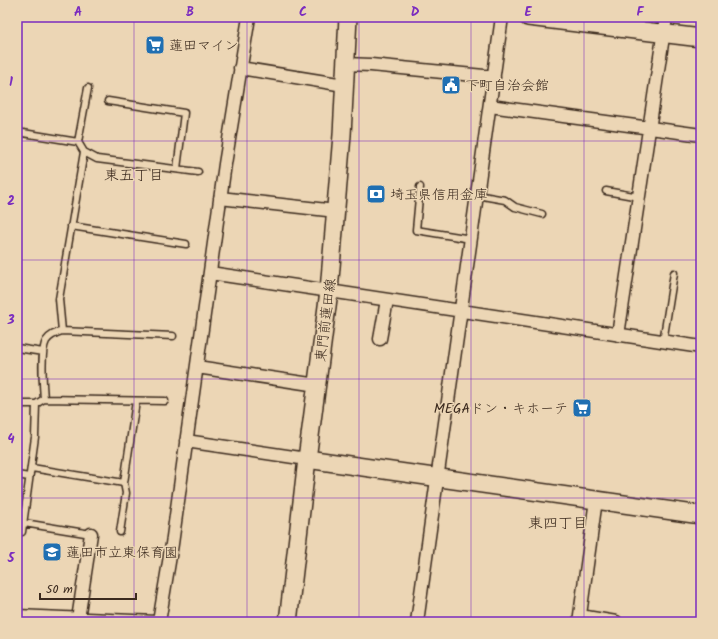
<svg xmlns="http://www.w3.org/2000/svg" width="718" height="639" font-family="Kalam,'Klee One',sans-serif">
  <rect width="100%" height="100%" fill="#ecd6b5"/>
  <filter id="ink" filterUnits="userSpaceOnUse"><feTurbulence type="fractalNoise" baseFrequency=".025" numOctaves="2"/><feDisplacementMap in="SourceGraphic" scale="8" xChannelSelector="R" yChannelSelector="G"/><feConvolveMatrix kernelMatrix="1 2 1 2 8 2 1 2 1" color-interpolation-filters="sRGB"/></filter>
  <g filter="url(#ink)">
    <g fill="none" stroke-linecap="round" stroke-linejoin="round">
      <g stroke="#3b2a1e" stroke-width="9">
        <path id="lane" d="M 108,101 L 184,113 L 177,169
          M 17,132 L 78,142
          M 84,152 L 97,159 L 198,172
          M 420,187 L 416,230 L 471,239
          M 606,191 L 639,197
          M 477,195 L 505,200 L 515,207 L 542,214
          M 71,226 L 186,244
          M 62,331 L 59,299 L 84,152 L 78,142 L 88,88
          M 663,342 L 674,273
          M 17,348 L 43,352
          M 44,399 C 43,385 40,352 46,341 C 50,335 56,333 62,331 L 173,336
          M 17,404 L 36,404 L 44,399 L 165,401
          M 32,468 L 124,483
          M 17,475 L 29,477
          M 24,523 L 91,534
          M 22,532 L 35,437 L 36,404
          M 120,532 L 126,493 L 124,483 L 136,401"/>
      </g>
      <g stroke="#3b2a1e" stroke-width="15">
        <path id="street" d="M 345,64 L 371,65 L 494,77
          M 240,68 L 344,85
          M 490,106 L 701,135
          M 220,198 L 336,211
          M 210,273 L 701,347
          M 618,335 L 666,17
          M 380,339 L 387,300
          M 197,367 L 317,385
          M 186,441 L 307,459
          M 17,616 L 156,622
          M 580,616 L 616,622
          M 78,619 L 91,534
          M 159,622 L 172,544 L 225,164 L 249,17
          M 417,622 L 502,17
          M 579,622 L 596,500"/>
      </g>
      <g stroke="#3b2a1e" stroke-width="20">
        <path id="secondary" d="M 528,17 L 701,38
          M 307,459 L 701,515
          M 288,622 L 307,459 L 329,291 L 342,135 L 348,17"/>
      </g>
      <use href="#lane" stroke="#ecd6b5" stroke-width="6"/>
      <use href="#street" stroke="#ecd6b5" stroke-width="12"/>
      <use href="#secondary" stroke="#ecd6b5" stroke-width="17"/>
    </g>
  </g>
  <path fill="none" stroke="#7b2cbf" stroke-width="1" stroke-opacity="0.55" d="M 134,17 L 134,622M 247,17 L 247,622M 359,17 L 359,622M 471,17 L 471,622M 584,17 L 584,622M 17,141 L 701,141M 17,260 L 701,260M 17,379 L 701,379M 17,498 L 701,498"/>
  <defs>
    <g id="supermarket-square" transform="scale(1)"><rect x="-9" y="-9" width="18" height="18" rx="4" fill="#1f6fb2" stroke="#ecd6b5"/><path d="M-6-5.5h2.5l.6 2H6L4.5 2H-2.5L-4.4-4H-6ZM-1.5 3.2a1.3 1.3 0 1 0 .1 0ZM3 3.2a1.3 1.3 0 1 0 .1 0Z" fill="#fff"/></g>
    <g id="civic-square" transform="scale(1)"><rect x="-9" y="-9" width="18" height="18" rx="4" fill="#1f6fb2" stroke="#ecd6b5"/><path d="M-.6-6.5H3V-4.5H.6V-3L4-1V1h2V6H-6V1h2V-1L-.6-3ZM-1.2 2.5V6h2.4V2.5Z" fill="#fff"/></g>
    <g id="bank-square" transform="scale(1)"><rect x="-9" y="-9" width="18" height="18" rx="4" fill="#1f6fb2" stroke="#ecd6b5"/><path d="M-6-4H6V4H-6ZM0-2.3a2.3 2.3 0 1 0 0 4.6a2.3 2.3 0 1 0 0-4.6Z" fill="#fff"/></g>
    <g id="school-square" transform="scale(1)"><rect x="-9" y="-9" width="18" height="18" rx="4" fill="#1f6fb2" stroke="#ecd6b5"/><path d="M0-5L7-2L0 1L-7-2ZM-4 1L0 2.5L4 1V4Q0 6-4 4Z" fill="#fff"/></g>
  </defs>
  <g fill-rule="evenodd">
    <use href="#supermarket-square" x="155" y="45"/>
    <use href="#civic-square" x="451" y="85"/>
    <use href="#bank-square" x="376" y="194"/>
    <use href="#supermarket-square" x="582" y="408"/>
    <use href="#school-square" x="52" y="552"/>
  </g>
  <g text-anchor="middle" stroke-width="3" stroke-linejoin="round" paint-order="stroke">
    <g font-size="14" fill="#3b2a1e" stroke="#ecd6b5" text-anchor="start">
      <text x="169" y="50">蓮田マイン</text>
      <text x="465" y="90">下町自治会館</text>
      <text x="390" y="199">埼玉県信用金庫</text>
      <text x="568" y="413" text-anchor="end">MEGAドン・キホーテ</text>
      <text x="66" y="557">蓮田市立東保育園</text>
    </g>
    <g font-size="14" fill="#3b2a1e" stroke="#ecd6b5">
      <text transform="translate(325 320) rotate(-83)" y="5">東門前蓮田線</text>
    </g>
    <g font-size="15" fill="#3b2a1e" stroke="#ecd6b5">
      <text x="134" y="180">東五丁目</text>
      <text x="558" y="528">東四丁目</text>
    </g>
  </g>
  <rect width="718" height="639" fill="none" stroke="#ecd6b5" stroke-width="44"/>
  <path d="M40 593v6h96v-6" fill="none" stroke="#3b2a1e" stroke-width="2"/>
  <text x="46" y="593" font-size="12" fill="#3b2a1e" stroke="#ecd6b5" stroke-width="3" paint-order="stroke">50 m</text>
  <rect x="22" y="22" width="674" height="595" fill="none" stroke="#7b2cbf" stroke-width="1.5"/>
  <g font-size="13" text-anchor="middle" font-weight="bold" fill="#7b2cbf">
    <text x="78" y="16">A</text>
    <text x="190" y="16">B</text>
    <text x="303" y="16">C</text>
    <text x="415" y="16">D</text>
    <text x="528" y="16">E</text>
    <text x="640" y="16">F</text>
    <text x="11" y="86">1</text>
    <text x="11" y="205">2</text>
    <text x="11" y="324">3</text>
    <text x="11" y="443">4</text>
    <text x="11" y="562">5</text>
  </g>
</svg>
